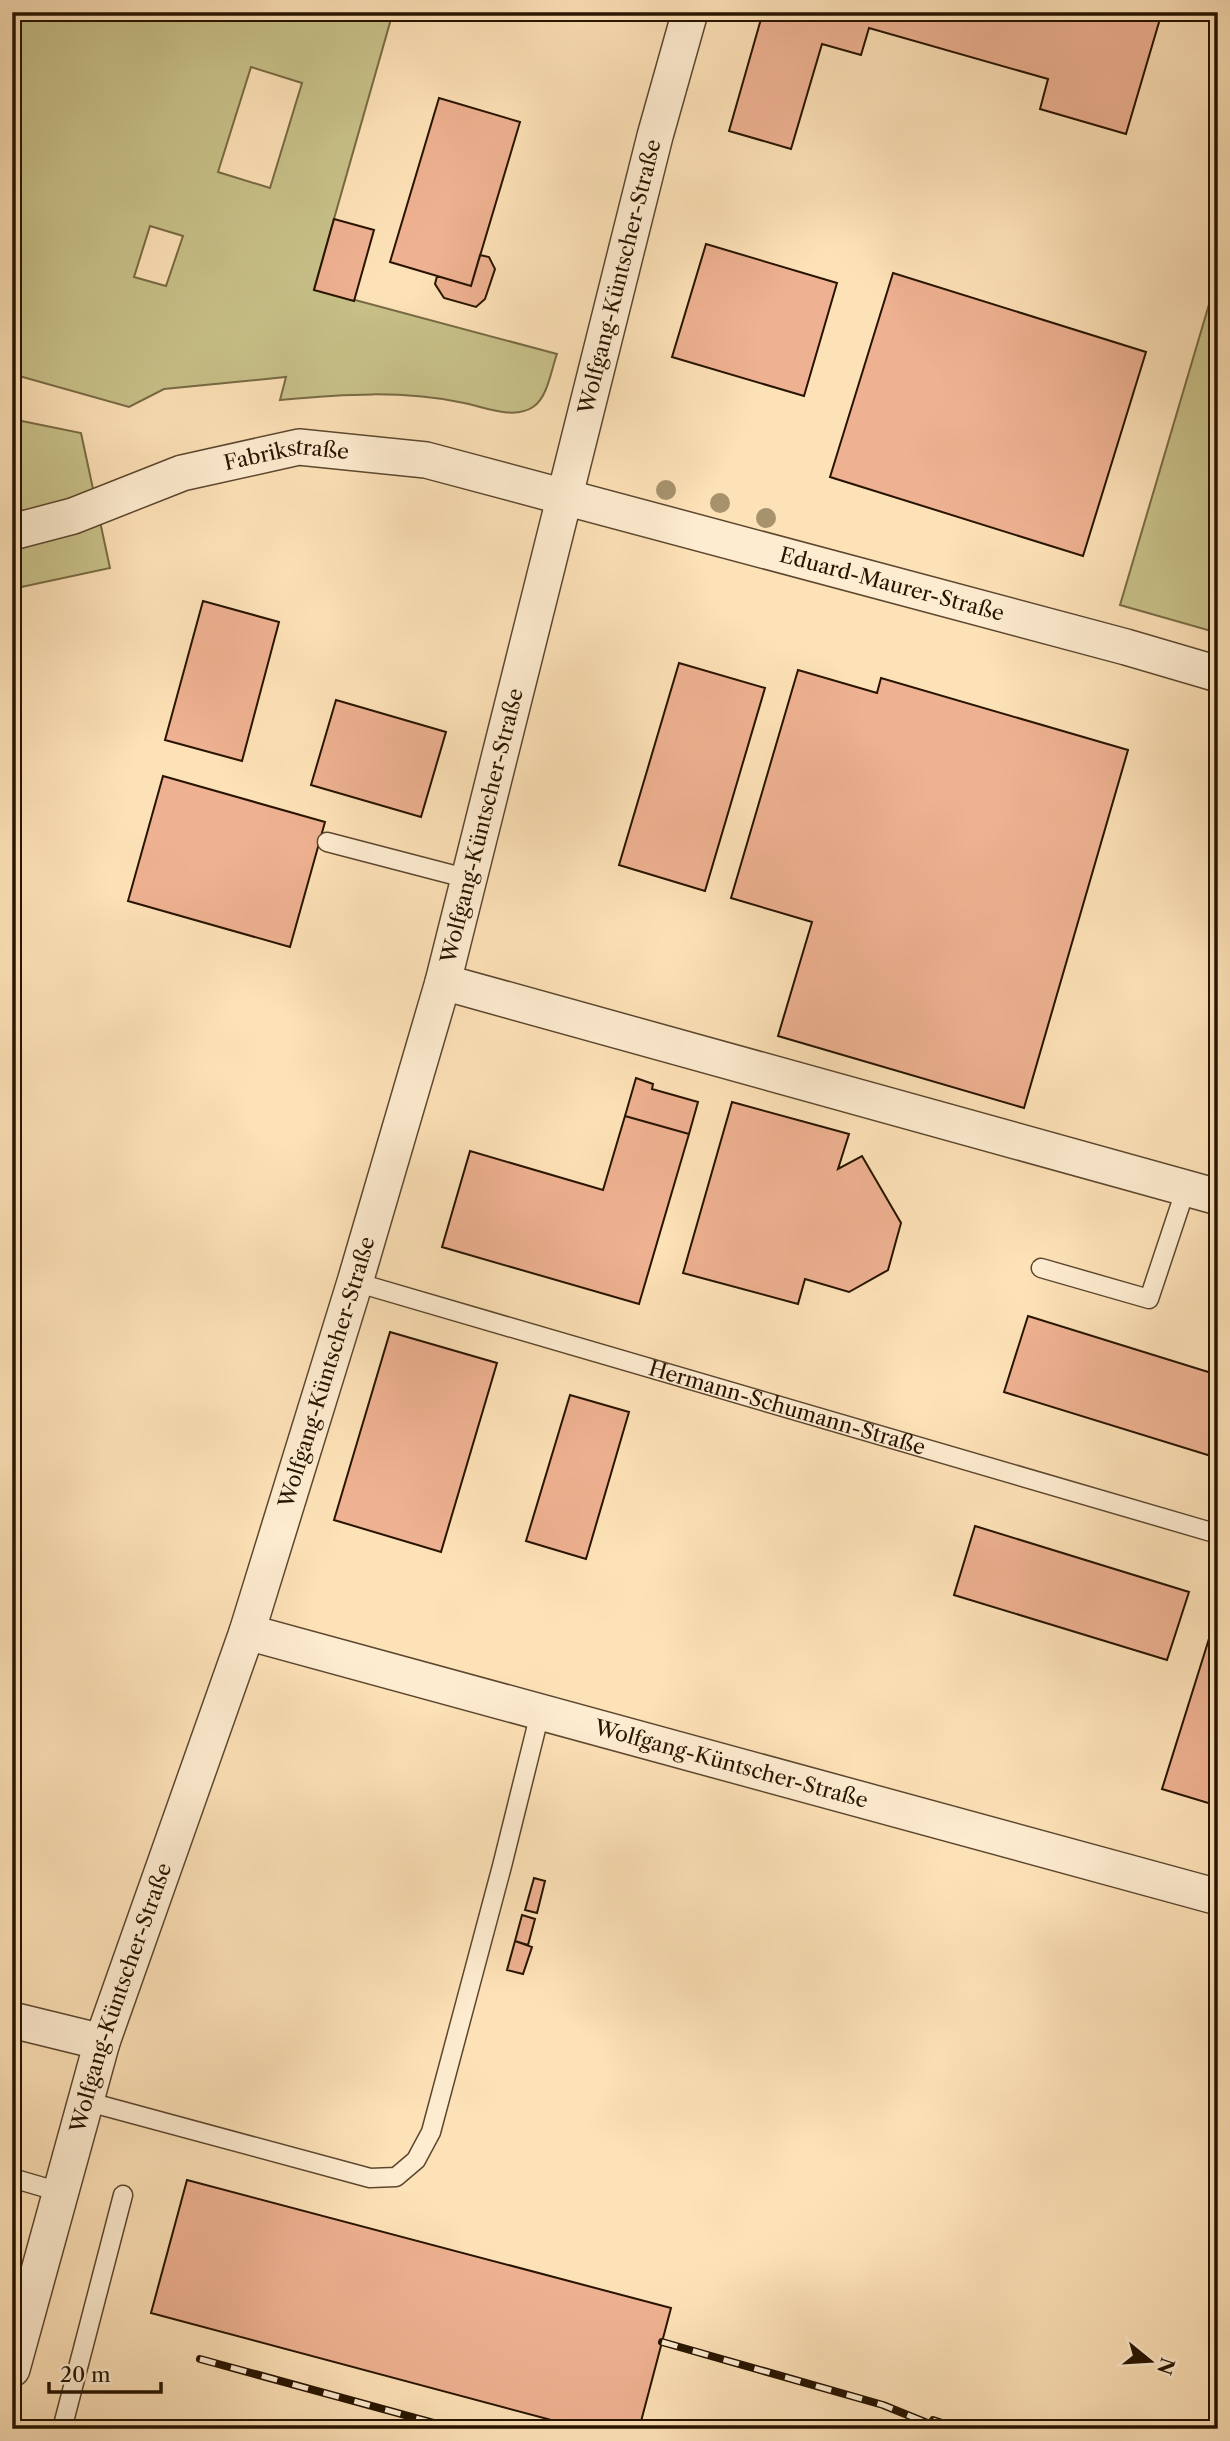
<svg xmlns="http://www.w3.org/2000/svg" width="1230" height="2441" font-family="'Libre Caslon Text',serif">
  <rect width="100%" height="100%" fill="#fde1b7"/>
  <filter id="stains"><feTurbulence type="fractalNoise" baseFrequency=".00286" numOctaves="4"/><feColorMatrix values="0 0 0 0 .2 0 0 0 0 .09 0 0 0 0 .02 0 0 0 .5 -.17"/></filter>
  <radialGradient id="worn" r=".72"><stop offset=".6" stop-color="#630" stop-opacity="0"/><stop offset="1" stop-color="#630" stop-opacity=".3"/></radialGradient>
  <path fill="#c8c189" stroke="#786a44" stroke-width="2" fill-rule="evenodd" d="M 12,12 L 393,12 L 314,289 L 557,354 C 551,370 548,397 533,407 C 514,420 484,407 464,403 C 404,390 342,394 280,400 L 286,377 L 164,389 L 129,407 L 12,374 ZM 251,67 L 302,83 L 270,188 L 218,172 ZM 150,226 L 183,236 L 166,286 L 134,277 Z
    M 1218,274 L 1218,633 L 1120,605 Z
    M 12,419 L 81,433 L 110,568 L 12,589 Z"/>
  <path fill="#eeb191" stroke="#271400" stroke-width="2" d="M 763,12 L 1162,12 L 1126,134 L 1040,109 L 1048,79 L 869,28 L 861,55 L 822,44 L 791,149 L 729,131 Z
    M 439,98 L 520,122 L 471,286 L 390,262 Z
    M 334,219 L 374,230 L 354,301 L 314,290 Z
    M 706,244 L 837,283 L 804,396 L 672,357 Z
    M 480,255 L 489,257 L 495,269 L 485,299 L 476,307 L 444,298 L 435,284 L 437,276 L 471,286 Z
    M 893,273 L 1146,352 L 1083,556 L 830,477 Z
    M 203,601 L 279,622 L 242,761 L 165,740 Z
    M 679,663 L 765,688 L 705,891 L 619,865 Z
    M 798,670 L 877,693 L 881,678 L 1128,750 L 1024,1108 L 778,1036 L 812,922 L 731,898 Z
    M 336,700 L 446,732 L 421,817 L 311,785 Z
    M 163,776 L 325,822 L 290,947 L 128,901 Z
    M 636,1078 L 653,1084 L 652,1089 L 698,1102 L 689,1134 L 625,1116 Z
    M 732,1102 L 849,1134 L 838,1169 L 862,1156 L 901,1223 L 888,1270 L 849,1292 L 805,1279 L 798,1304 L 683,1273 Z
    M 625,1116 L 689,1134 L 639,1304 L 442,1247 L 470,1151 L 603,1190 Z
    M 1028,1316 L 1218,1375 L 1218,1435 L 1211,1456 L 1004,1392 Z
    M 390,1332 L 497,1363 L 441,1552 L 334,1520 Z
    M 570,1395 L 629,1412 L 586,1559 L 526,1541 Z
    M 975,1526 L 1189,1592 L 1167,1660 L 954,1595 Z
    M 1218,1610 L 1218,1806 L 1162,1789 Z
    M 534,1878 L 545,1881 L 537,1913 L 525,1910 Z
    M 522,1915 L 535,1919 L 528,1945 L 515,1941 Z
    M 515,1941 L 532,1947 L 523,1974 L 507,1970 Z
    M 187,2180 L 671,2308 L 639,2429 L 585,2429 L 151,2313 Z"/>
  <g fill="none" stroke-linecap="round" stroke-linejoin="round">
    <g stroke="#5c472e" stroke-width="21">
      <g id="lane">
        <path d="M 327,842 L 469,879"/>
        <path d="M 1041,1268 L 1149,1299 L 1186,1188"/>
        <path id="s1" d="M 355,1282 L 1218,1534"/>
        <path d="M 85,2101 L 370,2178 L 396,2177 L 416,2160 L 431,2132 L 502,1866 L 540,1713"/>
        <path d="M 12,2178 L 60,2192"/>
        <path d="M 62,2429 L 123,2195"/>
      </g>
    </g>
    <g stroke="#5c472e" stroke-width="38">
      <g id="street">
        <path id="s2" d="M 12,532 L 73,516 L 182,473 L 299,447 L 426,460 L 1126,647 L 1218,674"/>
        <path d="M 443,982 L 1218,1197"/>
        <path id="s3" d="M 247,1632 L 1218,1897"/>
        <path d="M 12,2020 L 102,2042"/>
        <path id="s4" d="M 12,2369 L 102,2042 L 247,1632 L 355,1282 L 443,982 L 655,136 L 690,12"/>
      </g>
    </g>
    <use href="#lane" stroke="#feecd0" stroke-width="18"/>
    <use href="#street" stroke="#feecd0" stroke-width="35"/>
    <g stroke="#271400" stroke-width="8">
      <path id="rail" d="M 662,2342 L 883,2405 L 942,2429
        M 200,2359 L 456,2429
        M 933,2420 L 960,2429"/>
    </g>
    <use href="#rail" stroke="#feecd0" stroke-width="5" stroke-dasharray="16" stroke-linecap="butt"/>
  </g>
  <g fill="#a6926d">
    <circle cx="666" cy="490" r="10"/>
    <circle cx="720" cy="503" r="10"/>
    <circle cx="766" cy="518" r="10"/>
  </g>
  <g text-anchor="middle" stroke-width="6" stroke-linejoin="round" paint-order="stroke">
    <g font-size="21" fill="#271400" stroke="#feecd0">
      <text dy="7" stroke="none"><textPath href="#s4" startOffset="2180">Wolfgang-Küntscher-Straße</textPath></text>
      <text dy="7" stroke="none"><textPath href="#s2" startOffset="287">Fabrikstraße</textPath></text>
      <text dy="7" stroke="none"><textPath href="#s2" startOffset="910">Eduard-Maurer-Straße</textPath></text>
      <text dy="7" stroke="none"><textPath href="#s4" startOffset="1614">Wolfgang-Küntscher-Straße</textPath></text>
      <text dy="7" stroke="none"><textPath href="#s4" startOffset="1046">Wolfgang-Küntscher-Straße</textPath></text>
      <text dy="7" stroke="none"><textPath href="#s1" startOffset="450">Hermann-Schumann-Straße</textPath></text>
      <text dy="7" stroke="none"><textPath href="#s3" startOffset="502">Wolfgang-Küntscher-Straße</textPath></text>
      <text dy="7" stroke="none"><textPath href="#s4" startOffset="387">Wolfgang-Küntscher-Straße</textPath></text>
    </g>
  </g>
  <rect width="1230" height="2441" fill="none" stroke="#fde1b7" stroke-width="42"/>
  <rect x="14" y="14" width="1202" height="2413" fill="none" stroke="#271400" stroke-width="3.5"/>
  <rect x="21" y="21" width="1188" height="2399" fill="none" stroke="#271400" stroke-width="2"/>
  <g transform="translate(1150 2361) rotate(108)" stroke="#feecd0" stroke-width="5" paint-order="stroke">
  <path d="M0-5L12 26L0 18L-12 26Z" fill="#271400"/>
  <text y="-10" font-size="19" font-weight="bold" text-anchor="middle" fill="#271400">N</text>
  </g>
  <path d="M49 2382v10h112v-10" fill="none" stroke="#271400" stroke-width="3.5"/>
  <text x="60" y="2382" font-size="21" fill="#271400" stroke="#feecd0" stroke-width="5" paint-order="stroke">20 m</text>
  <rect width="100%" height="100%" filter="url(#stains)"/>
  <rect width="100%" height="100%" fill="url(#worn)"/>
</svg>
